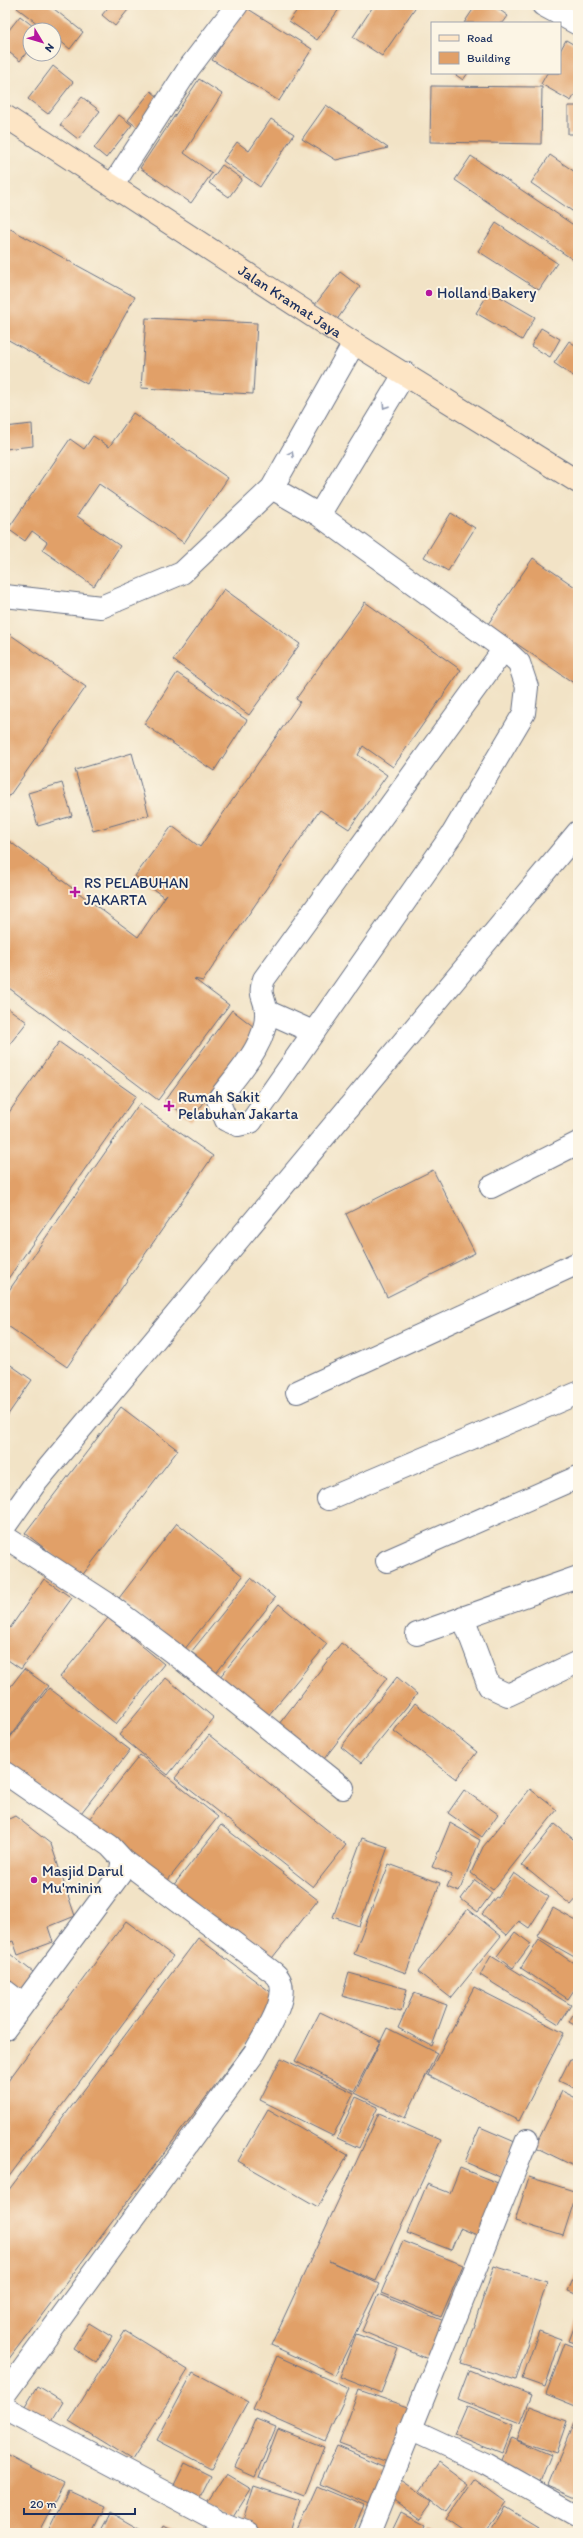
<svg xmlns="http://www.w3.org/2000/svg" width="583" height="2538" font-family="Itim,sans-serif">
  <rect width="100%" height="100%" fill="#fcf5e5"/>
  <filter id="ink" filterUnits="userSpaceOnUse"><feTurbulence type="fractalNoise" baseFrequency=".025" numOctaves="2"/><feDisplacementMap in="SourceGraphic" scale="8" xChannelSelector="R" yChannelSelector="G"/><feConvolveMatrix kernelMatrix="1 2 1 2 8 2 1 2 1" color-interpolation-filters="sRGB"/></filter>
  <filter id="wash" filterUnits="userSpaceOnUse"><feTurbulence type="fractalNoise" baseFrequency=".012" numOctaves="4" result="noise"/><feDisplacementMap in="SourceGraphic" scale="16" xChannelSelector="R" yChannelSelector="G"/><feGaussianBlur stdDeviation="0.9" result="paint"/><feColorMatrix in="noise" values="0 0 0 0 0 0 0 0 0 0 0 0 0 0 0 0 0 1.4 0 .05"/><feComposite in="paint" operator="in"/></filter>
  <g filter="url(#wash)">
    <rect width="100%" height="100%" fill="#f2e3c6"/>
    <g id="blocks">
      <path fill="#e1a068" d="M 19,5 L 49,5 L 83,32 L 70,49 L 54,36 L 54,30 L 46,30 L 17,8 Z
        M 110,5 L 132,5 L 115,26 L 102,15 Z
        M 301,5 L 342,5 L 317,40 L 289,21 Z
        M 374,5 L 417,5 L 382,56 L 353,37 Z
        M 476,5 L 493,5 L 508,16 L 503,23 L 464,23 Z
        M 245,7 L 312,49 L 279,101 L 212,60 Z
        M 20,16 L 38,30 L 30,30 L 30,48 L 20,61 L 5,49 L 5,35 Z
        M 566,40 L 578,47 L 578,89 L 571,101 L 541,84 L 547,73 L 560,73 L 560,51 Z
        M 53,66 L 73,82 L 48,114 L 28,99 Z
        M 453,73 L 468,73 L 463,80 Z
        M 199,79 L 222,94 L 184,153 L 212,173 L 191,203 L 140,168 Z
        M 431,86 L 542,87 L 541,144 L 430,142 Z
        M 151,91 L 164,102 L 142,131 L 128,120 Z
        M 82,97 L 100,111 L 78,139 L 60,125 Z
        M 326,105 L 388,148 L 336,160 L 302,139 Z
        M 568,106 L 578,106 L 578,134 L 568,134 Z
        M 119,115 L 132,125 L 106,158 L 94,148 Z
        M 271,119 L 294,134 L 260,187 L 223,161 L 237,142 L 249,151 Z
        M 550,155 L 578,174 L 578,215 L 531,183 Z
        M 471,156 L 578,228 L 578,263 L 455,180 Z
        M 222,165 L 242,179 L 229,197 L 209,183 Z
        M 496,223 L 557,263 L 539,290 L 478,251 Z
        M 5,226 L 135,297 L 87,384 L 5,338 Z
        M 340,272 L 360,287 L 336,321 L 314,306 Z
        M 490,291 L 535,317 L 522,340 L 476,313 Z
        M 146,318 L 257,323 L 253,394 L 141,388 Z
        M 541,328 L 560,339 L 550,357 L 531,346 Z
        M 569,341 L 578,347 L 578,369 L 573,376 L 554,363 Z
        M 133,413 L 228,478 L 184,543 L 99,484 L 77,516 L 120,546 L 94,586 L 42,550 L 47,542 L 32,531 L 25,541 L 8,529 L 70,439 L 84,449 L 93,436 L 109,447 Z
        M 32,424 L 33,446 L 5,449 L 5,427 Z
        M 451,513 L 475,528 L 448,571 L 424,557 Z
        M 533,558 L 578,589 L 578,686 L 488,624 Z
        M 224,589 L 300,644 L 249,715 L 173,660 Z
        M 365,602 L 461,670 L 393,767 L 363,746 L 358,755 L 387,775 L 349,829 L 320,810 L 203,981 L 194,979 L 229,1005 L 158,1100 L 5,985 L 5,838 L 138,937 L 167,894 L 164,897 L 135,876 L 172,826 L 200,847 L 300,702 L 296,699 Z
        M 5,631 L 86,687 L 5,802 Z
        M 177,673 L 247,720 L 214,771 L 144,724 Z
        M 132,753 L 149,815 L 93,831 L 75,770 Z
        M 62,783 L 72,816 L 38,826 L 28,793 Z
        M 5,1006 L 27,1022 L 5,1050 Z
        M 232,1010 L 258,1030 L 191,1120 L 165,1100 Z
        M 59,1042 L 136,1096 L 5,1283 L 5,1118 Z
        M 139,1104 L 213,1156 L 67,1367 L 5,1324 L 5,1296 Z
        M 433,1170 L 475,1253 L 387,1297 L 346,1214 Z
        M 5,1361 L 32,1380 L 5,1419 Z
        M 121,1407 L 178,1450 L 81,1577 L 25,1533 Z
        M 177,1523 L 243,1576 L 184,1650 L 119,1598 Z
        M 251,1578 L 275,1598 L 213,1677 L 187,1657 Z
        M 44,1579 L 72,1598 L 21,1669 L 5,1658 L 5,1625 L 10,1628 Z
        M 279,1604 L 327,1644 L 263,1722 L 215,1683 Z
        M 108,1618 L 164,1664 L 116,1724 L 60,1677 Z
        M 341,1643 L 387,1678 L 324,1759 L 279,1724 Z
        M 24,1669 L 48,1686 L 5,1743 L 5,1694 Z
        M 397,1677 L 417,1694 L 361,1763 L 341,1747 Z
        M 166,1678 L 214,1718 L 168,1775 L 119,1735 Z
        M 49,1688 L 130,1750 L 78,1817 L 5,1761 L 5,1744 Z
        M 415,1703 L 477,1752 L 456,1779 L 394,1731 Z
        M 209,1735 L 346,1845 L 313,1887 L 175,1778 Z
        M 140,1755 L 218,1817 L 164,1885 L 85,1824 Z
        M 530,1789 L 557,1810 L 493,1890 L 471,1873 L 483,1847 Z
        M 464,1790 L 498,1814 L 482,1837 L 448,1813 Z
        M 15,1816 L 51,1844 L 75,1916 L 48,1927 L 53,1942 L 18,1955 L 13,1941 L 5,1944 L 5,1821 Z
        M 450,1823 L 480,1840 L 459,1892 L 447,1887 L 452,1875 L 432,1867 Z
        M 555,1824 L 578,1843 L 578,1897 L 571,1905 L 522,1865 Z
        M 221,1825 L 318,1900 L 269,1962 L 172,1887 Z
        M 362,1838 L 388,1847 L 359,1926 L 333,1917 Z
        M 389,1864 L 440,1883 L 406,1973 L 354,1954 Z
        M 514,1873 L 549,1897 L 529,1928 L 519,1921 L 507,1935 L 482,1914 L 496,1897 L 498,1898 Z
        M 475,1880 L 492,1893 L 478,1912 L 461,1899 Z
        M 553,1908 L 578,1922 L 578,1959 L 537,1936 Z
        M 468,1909 L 501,1936 L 451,1998 L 418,1972 Z
        M 126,1921 L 173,1956 L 5,2182 L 5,2085 Z
        M 515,1932 L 531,1944 L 513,1968 L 497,1956 Z
        M 198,1938 L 280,1999 L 5,2364 L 5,2195 Z
        M 539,1940 L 578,1966 L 578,1984 L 568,1999 L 521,1968 Z
        M 5,1950 L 38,1976 L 20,1999 L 5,1987 Z
        M 491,1956 L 571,2005 L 559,2024 L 480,1975 Z
        M 349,1973 L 407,1989 L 401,2012 L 342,1996 Z
        M 474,1987 L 564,2033 L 519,2121 L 428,2075 Z
        M 414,1993 L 447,2005 L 432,2046 L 398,2028 Z
        M 578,2005 L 578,2027 L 569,2022 Z
        M 320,2012 L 380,2041 L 354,2091 L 295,2061 Z
        M 387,2028 L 437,2053 L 405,2118 L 355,2093 Z
        M 578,2046 L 578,2054 L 574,2052 Z
        M 281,2058 L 354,2093 L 333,2136 L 260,2100 Z
        M 570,2059 L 578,2063 L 578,2090 L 559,2081 Z
        M 562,2091 L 578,2099 L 578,2168 L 535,2147 Z
        M 356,2097 L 378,2107 L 359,2148 L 337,2138 Z
        M 268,2109 L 348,2155 L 318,2207 L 238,2161 Z
        M 379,2113 L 441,2140 L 376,2281 L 329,2261 L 379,2284 L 335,2375 L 271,2345 Z
        M 480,2127 L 515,2142 L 500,2177 L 465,2162 Z
        M 460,2168 L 503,2185 L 482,2237 L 460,2228 L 451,2250 L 407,2233 L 427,2184 L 450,2193 Z
        M 529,2177 L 577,2192 L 563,2236 L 515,2221 Z
        M 403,2241 L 463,2265 L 441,2317 L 381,2293 Z
        M 494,2266 L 547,2282 L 516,2380 L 461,2363 Z
        M 578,2268 L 578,2295 L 568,2291 Z
        M 378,2294 L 444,2321 L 428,2359 L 362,2331 Z
        M 578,2317 L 578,2344 L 569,2341 Z
        M 89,2323 L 112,2337 L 96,2363 L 73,2348 Z
        M 125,2331 L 188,2370 L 132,2460 L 69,2421 Z
        M 539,2331 L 561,2339 L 545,2387 L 522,2379 Z
        M 356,2334 L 398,2349 L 381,2393 L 340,2377 Z
        M 565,2343 L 578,2348 L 578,2407 L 546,2394 Z
        M 277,2356 L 349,2389 L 325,2441 L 253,2409 Z
        M 469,2370 L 531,2395 L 520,2423 L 458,2399 Z
        M 193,2372 L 248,2401 L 211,2468 L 157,2440 Z
        M 37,2386 L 63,2402 L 47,2429 L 20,2414 Z
        M 359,2390 L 410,2408 L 390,2463 L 339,2444 Z
        M 467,2406 L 513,2425 L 502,2453 L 455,2434 Z
        M 529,2407 L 567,2421 L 556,2453 L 517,2440 Z
        M 256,2419 L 276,2427 L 255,2477 L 235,2468 Z
        M 574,2422 L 578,2424 L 578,2498 L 548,2485 Z
        M 278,2429 L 324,2447 L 304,2496 L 259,2478 Z
        M 511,2438 L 551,2455 L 540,2482 L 500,2465 Z
        M 337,2446 L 387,2468 L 371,2506 L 320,2484 Z
        M 5,2453 L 64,2484 L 38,2533 L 5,2533 Z
        M 185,2463 L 211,2476 L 198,2502 L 172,2489 Z
        M 439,2463 L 467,2484 L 447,2511 L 420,2490 Z
        M 226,2474 L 251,2489 L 231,2521 L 206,2505 Z
        M 474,2479 L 506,2502 L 484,2533 L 465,2533 L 446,2520 Z
        M 402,2480 L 433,2501 L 420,2519 L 389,2498 Z
        M 254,2486 L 300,2501 L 290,2533 L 259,2533 L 241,2527 Z
        M 317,2486 L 364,2506 L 352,2533 L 296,2533 Z
        M 68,2490 L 105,2507 L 92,2533 L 47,2533 Z
        M 505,2507 L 538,2527 L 534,2533 L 489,2533 Z
        M 401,2512 L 424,2524 L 420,2533 L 391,2533 Z
        M 111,2513 L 146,2533 L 100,2533 Z
        M 164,2525 L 179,2533 L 160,2533 Z
        M 427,2527 L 441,2533 L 424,2533 Z"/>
    </g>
  </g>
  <g filter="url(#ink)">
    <use href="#blocks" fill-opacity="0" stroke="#666e82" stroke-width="1"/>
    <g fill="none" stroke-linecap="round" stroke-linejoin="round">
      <g stroke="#666e82" stroke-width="24">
        <path id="lane" d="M 272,488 L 319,515 L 504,649 L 519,663 L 527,687 L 524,713 L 453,833 L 251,1122 L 238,1125 L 226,1120 L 218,1100 C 236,1075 268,1044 266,1011 C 265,995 258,998 264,979 L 504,649
          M 319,515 L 405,373
          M 5,596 L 101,607 L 182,573 L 272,488 L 354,343
          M 266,1011 L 313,1032
          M 491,1187 L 578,1143
          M 297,1392 L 578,1263
          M 328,1499 L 578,1393
          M 387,1561 L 578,1477
          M 463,1617 L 489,1686 L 508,1695 L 578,1662
          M 417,1634 L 578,1577"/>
      </g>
      <g stroke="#666e82" stroke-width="24">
        <path id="street" d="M 543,5 L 578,24
          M 113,185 L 189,68 L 237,5
          M 5,1526 L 34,1485 L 578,832
          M 5,1537 L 108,1604 L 184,1661 L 343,1788
          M 5,1773 L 110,1846 L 123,1860 L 274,1973 C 296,1990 265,2033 255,2052 L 5,2394
          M 5,1991 L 22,2004
          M 5,2029 L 120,1874 L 123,1860
          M 5,2408 L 215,2519
          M 410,2429 L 485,2464 L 578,2516
          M 223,2523 L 247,2533
          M 369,2533 L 527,2140"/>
      </g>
      <g stroke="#666e82" stroke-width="24">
        <g id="secondary">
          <path id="s1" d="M 5,116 L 354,343 L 578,482"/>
        </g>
      </g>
      <use href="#lane" stroke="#fff" stroke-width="22"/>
      <use href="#street" stroke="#fff" stroke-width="22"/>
      <use href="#secondary" stroke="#fde5c5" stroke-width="22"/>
    </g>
    <defs><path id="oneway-chevron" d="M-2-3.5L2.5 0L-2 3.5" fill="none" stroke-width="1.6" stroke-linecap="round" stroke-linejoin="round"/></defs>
    <g stroke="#8d97ae">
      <use href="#oneway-chevron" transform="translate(385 406) rotate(122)"/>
      <use href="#oneway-chevron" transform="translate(291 454) rotate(-62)"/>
    </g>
  </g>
  <g fill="#b5179e" stroke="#fcf5e5" stroke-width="1.5">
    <circle cx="429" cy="293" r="4"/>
    <path d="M73 886h4v4h4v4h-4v4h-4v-4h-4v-4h4z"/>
    <path d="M167 1100h4v4h4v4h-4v4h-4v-4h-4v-4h4z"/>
    <circle cx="34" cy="1880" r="4"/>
  </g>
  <g text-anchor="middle" stroke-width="4" stroke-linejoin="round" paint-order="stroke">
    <g font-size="15" fill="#1b2f5e" stroke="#fcf5e5" text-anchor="start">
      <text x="437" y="298">Holland Bakery</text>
      <text x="84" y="888">RS PELABUHAN<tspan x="84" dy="17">JAKARTA</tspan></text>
      <text x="178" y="1102">Rumah Sakit<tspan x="178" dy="17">Pelabuhan Jakarta</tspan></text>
      <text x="42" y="1876">Masjid Darul<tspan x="42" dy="17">Mu'minin</tspan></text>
    </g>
    <g font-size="15" fill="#1b2f5e" stroke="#fcf5e5">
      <text dy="5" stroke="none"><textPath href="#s1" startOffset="340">Jalan Kramat Jaya</textPath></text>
    </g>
  </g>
  <rect width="583" height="2538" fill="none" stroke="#fcf5e5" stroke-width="20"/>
  <rect x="431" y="22" width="130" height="52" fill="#fcf5e5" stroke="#a2a6af"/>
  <rect x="439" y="35" width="20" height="6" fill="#fde5c5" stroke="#a2a6af"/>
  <text x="467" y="42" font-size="12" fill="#1b2f5e">Road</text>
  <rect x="439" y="52" width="20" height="12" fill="#e1a068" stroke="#a2a6af"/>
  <text x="467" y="62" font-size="12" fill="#1b2f5e">Building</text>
  <g transform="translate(42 42) rotate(128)"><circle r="19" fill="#fcf5e5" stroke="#a2a6af"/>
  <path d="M0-3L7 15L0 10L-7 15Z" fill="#b5179e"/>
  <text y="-6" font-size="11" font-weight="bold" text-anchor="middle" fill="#1b2f5e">N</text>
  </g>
  <path d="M24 2508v6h111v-6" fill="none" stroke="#1b2f5e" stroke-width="2"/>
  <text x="30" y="2508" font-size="12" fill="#1b2f5e" stroke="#fcf5e5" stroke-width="3" paint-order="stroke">20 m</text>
</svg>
